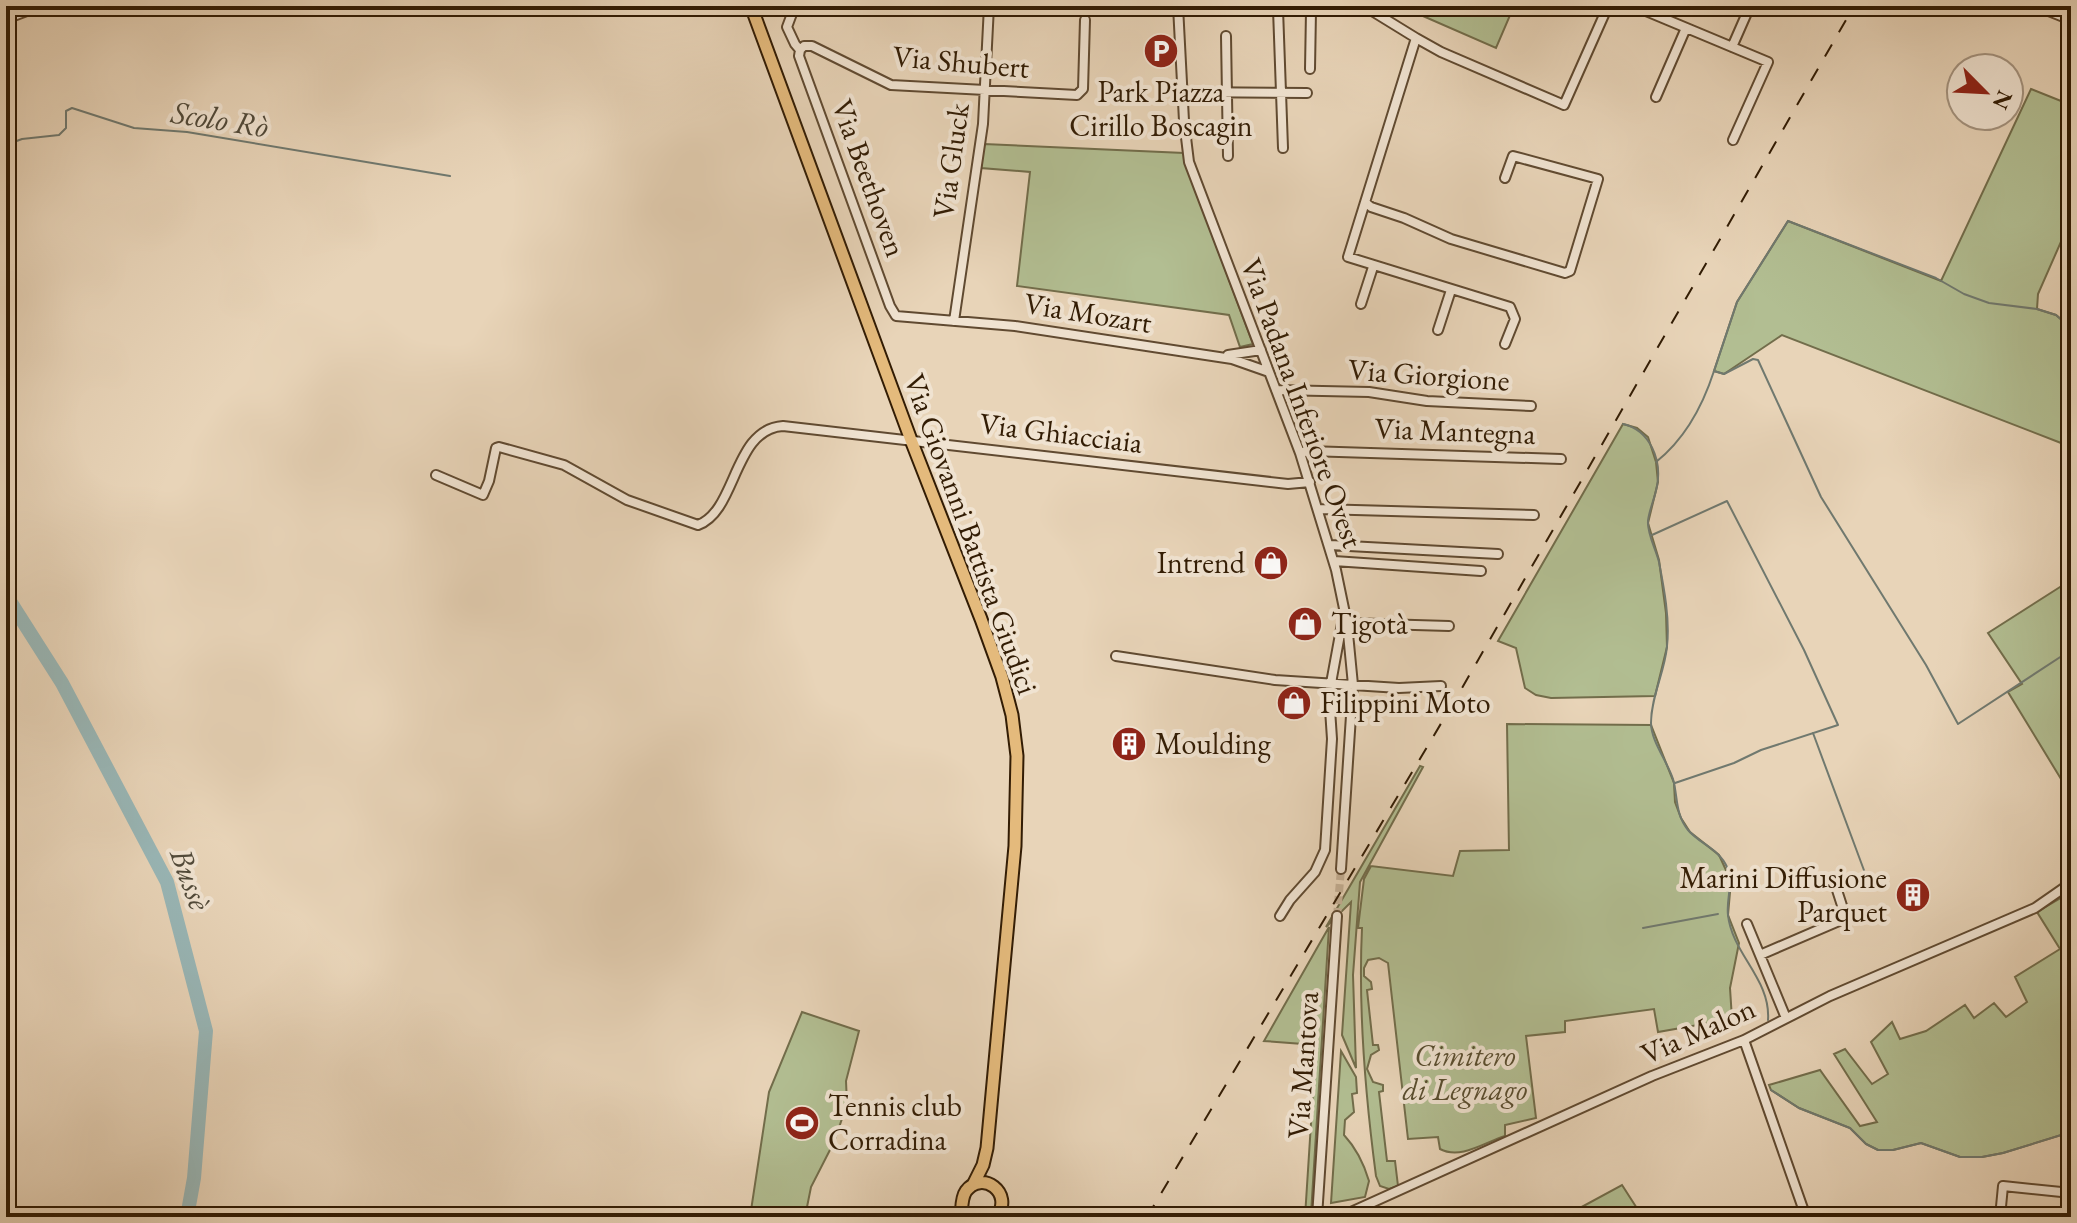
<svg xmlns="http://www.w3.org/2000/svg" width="2077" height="1223" font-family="'EB Garamond',serif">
  <rect width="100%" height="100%" fill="#e8d4b8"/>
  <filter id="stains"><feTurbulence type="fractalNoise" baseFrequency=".0025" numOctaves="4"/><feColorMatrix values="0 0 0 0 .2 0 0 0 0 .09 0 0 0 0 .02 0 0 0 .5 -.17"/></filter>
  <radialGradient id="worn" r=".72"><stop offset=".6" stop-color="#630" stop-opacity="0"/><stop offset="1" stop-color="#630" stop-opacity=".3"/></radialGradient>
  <path fill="#b2be92" stroke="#726d4b" stroke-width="2" d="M 1400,6 L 1514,6 L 1496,48 Z
    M 2031,89 L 2071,105 L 2071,219 L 2038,294 L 2037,309 L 2056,315 L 2071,328 L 2071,449 L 2061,443 L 1782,335 L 1724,374 L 1714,371 L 1737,302 L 1788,221 L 1941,281 Z
    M 984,144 L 1184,153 L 1189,173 L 1253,344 L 1240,347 L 1229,315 L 1017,286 L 1030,172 L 981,168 Z
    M 1623,424 L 1637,428 L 1648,437 L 1656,462 L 1658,482 L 1648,523 L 1659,560 L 1666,613 L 1667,647 L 1655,696 L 1551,698 L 1536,695 L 1525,688 L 1516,648 L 1498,641 Z
    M 2071,580 L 2071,774 L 2061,779 L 2008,692 L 2022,684 L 1988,633 Z
    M 1507,724 L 1651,725 L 1674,783 L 1675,802 L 1681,818 L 1690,832 L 1719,855 L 1731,881 L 1728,915 L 1739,943 L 1730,988 L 1732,1019 L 1658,1032 L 1654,1009 L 1565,1021 L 1565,1032 L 1526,1036 L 1536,1118 L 1505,1125 L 1505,1136 C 1485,1142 1461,1160 1440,1149 L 1438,1137 L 1408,1139 L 1388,963 L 1379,958 L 1368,960 L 1364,968 L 1364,976 L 1371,982 L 1372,989 L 1367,990 L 1373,1045 L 1378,1045 L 1379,1050 L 1371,1055 L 1367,1069 L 1373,1082 L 1383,1085 L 1383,1091 L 1379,1092 L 1387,1161 L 1395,1161 L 1398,1186 L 1389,1189 L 1380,1186 L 1376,1176 C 1365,1093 1358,1011 1362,928 L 1358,928 L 1364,879 L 1371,866 L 1453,876 L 1460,851 L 1509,850 Z
    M 1420,766 L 1423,767 L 1360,882 L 1353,975 L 1356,1068 L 1342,1035 L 1351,902 L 1326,927 Z
    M 2071,892 L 2071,1132 L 2003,1153 L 1982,1157 L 1960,1157 L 1921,1143 L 1893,1150 L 1878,1150 L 1866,1144 L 1850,1128 L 1799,1108 L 1771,1090 L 1769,1085 L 1820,1070 L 1860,1126 L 1877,1122 L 1834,1054 L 1845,1049 L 1872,1084 L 1888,1074 L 1871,1042 L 1892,1022 L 1900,1039 L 1926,1031 L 1965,1005 L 1974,1018 L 1994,1003 L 2006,1017 L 2027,1002 L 2015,977 L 2060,949 L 2037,912 Z
    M 1329,927 L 1311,1214 L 1305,1217 L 1316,1045 L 1264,1041 Z
    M 802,1012 L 859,1031 L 846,1081 L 847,1104 L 834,1142 L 811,1187 L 805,1217 L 750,1217 L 769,1092 Z
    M 1341,1051 L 1356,1077 L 1357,1093 L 1352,1094 L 1354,1112 L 1345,1120 L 1344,1135 C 1357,1149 1364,1164 1369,1181 L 1365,1197 L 1331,1203 Z
    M 1622,1185 L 1640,1213 L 1660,1210 L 1661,1217 L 1579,1217 L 1576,1210 Z"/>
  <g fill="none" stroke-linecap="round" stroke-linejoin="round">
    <path stroke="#70796f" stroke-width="2" d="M 6,145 L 22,139 L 59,135 L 66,128 L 66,111 L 72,108 L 134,128 L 187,132 L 450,176
      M 1714,371 L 1737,302 L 1788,221 L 1936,278 L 1964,294 L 1989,303 L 2037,309 L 2056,315 L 2071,328
      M 1623,424 C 1650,430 1662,460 1657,486 C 1655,498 1649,510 1648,521 C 1647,534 1656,549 1659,562 C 1664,588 1670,619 1667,646 C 1665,672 1651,696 1651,723 C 1651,741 1667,761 1673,779 C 1678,797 1675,814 1688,830 C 1700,844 1719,849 1727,867 C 1734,884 1726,898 1728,915 C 1732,954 1771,979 1768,1020
      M 1656,462 C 1685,439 1703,405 1714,371 L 1724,374 L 1753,359 L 1758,360 L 1821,497 L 1926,665 L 1958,724 L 2071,650
      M 1652,535 L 1727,501 L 1804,650 L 1838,725 L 1761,750 L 1734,763 L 1675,783
      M 1813,733 L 1865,873
      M 1643,928 L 1718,914
      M 1771,1090 L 1799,1108 L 1850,1128 L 1866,1144 L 1878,1150 L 1893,1150 L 1921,1143 L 1960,1157 L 1982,1157 L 2003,1153 L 2071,1132"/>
    <path stroke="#99b7b7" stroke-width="14" d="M 6,595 L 62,683 L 167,882 L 206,1031 L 194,1178 L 187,1217"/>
    <path stroke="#c4af94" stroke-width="8" stroke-dasharray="8 4" stroke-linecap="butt" d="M 1337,916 L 1341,869"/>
    <g stroke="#604a31" stroke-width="12">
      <path id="minor" d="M 114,6 L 158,6
        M 801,6 L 793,11 L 787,27 L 795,44 L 800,50 L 799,56 L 890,306 L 896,316 L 1015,326 L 1232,359 L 1269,372
        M 1178,6 L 1184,121 L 1189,162 L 1300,453 L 1336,570 L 1347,623 L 1353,685 L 1341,869
        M 1364,6 L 1416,38 L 1348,257 L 1510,307 L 1515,319 L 1505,344
        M 1634,6 L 1768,62 L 1733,140
        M 2036,6 L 2071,20
        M 1278,9 L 1283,148
        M 6,19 L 40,6
        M 1226,36 L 1228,156
        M 1416,38 L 1441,52 L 1564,105 L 1608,6
        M 1732,47 L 1750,6
        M 800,50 L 804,46 L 812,46 L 891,85 L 1077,95 L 1083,89 L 1085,20
        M 1310,69 L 1311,11 L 1314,6
        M 1182,92 L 1307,93
        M 1656,97 L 1686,28
        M 1366,203 L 1371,207 L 1404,218 L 1451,239 L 1565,273 L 1570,271 L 1598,179 L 1513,156 L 1505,178
        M 1361,304 L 1373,267
        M 954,321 L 983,124 L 989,6
        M 1438,330 L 1451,290
        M 1228,355 L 1261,350
        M 1276,390 L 1369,392 L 1427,401 L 1531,406
        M 1300,453 L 1308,451 L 1561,459
        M 436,475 L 483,495 L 489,481 L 496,448 L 499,447 L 564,465 L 627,500 L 698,525 C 737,511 733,429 783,426 L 1288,484 L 1310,482
        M 1319,509 L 1534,515
        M 1330,545 L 1498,554
        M 1334,561 L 1481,571
        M 1347,623 L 1449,626
        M 1116,656 L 1275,680 L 1399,688 L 1441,686
        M 1280,916 L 1290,900 L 1315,872 L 1325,850 L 1332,739 L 1329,694 L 1343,618
        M 1747,924 L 1786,1018
        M 1760,955 L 1846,918 L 1836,887
        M 1744,1040 L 1806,1217
        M 1317,1217 L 1337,916
        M 1340,1217 L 1652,1076 L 1744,1040 L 1830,996 L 2035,908 L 2071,883
        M 2000,1217 L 2003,1186 L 2071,1193"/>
    </g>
    <g stroke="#321c04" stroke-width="15">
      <path id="major" d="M 751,6 L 911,440 L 981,619 L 1002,677 L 1012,715 L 1017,756 L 1015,846 L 987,1148 L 983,1165 L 973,1185
        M 961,1217 C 962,1209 961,1198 966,1191 C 982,1170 1014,1192 997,1217"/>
    </g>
    <use href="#minor" stroke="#f0e3d1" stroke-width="8"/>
    <use href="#major" stroke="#e4ba7c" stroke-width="11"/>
    <path stroke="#321c04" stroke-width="2" stroke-dasharray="14 14" stroke-linecap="butt" d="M 1147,1217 L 1458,695 L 1854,6"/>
  </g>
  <defs>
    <g id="parking-disc" transform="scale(1.8)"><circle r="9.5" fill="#8f2418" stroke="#f0e3d1"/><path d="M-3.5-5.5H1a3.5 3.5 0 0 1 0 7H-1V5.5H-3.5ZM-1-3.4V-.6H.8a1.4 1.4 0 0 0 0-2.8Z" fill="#fff"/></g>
    <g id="shop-disc" transform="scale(1.8)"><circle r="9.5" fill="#8f2418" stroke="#f0e3d1"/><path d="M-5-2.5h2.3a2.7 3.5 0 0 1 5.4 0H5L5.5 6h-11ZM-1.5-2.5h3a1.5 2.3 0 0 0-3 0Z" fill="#fff"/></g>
    <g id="building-disc" transform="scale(1.8)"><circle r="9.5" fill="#8f2418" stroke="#f0e3d1"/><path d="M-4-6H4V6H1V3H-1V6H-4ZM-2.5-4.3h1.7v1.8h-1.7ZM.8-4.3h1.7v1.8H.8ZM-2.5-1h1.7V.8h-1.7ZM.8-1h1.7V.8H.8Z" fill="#fff"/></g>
    <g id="stadium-disc" transform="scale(1.8)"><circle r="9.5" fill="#8f2418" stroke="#f0e3d1"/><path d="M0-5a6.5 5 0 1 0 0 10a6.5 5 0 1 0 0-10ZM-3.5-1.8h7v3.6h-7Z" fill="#fff"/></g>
  </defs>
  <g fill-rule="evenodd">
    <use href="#parking-disc" x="1161" y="51"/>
    <use href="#shop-disc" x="1271" y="563"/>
    <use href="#shop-disc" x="1305" y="624"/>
    <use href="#shop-disc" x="1294" y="703"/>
    <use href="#building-disc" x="1129" y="744"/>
    <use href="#building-disc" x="1913" y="895"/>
    <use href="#stadium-disc" x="802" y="1123"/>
  </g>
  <g text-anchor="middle" stroke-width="8" stroke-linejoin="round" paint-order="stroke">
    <g font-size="30" fill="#321c04" stroke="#f0e3d1">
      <text transform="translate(961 62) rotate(5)" y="10">Via Shubert</text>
      <text transform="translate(951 161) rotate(-82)" y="10">Via Gluck</text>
      <text transform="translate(869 178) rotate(70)" y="10">Via Beethoven</text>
      <text transform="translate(1088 313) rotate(9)" y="10">Via Mozart</text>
      <text transform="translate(1429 375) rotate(4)" y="10">Via Giorgione</text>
      <text transform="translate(1302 403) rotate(70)" y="10">Via Padana Inferiore Ovest</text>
      <text transform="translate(1455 431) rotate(2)" y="10">Via Mantegna</text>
      <text transform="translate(1061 433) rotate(7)" y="10">Via Ghiacciaia</text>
      <text transform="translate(971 534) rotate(70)" y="10">Via Giovanni Battista Giudici</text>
      <text transform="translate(1698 1031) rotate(-24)" y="10">Via Malon</text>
      <text transform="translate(1303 1065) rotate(-86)" y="10">Via Mantova</text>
    </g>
    <g font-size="30" fill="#321c04" stroke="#f0e3d1" text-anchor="start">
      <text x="1161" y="102" text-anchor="middle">Park Piazza<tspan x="1161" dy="34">Cirillo Boscagin</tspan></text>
      <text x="1245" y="573" text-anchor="end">Intrend</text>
      <text x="1331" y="634">Tigotà</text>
      <text x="1320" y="713">Filippini Moto</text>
      <text x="1155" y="754">Moulding</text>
      <text x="1887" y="888" text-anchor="end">Marini Diffusione<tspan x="1887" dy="34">Parquet</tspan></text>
      <text x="828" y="1116">Tennis club<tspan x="828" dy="34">Corradina</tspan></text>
    </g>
    <g font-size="30" font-style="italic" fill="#584d2f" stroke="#f0e3d1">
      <text x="1465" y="1066">Cimitero<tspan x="1465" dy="34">di Legnago</tspan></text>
    </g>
    <g font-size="32" font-style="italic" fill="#514a3a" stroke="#f0e3d1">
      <text transform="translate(220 119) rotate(9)" y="11">Scolo Rò</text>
      <text transform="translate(191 879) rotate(70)" y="11">Bussè</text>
    </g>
  </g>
  <rect width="2077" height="1223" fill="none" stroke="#e8d4b8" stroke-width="32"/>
  <rect x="8" y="8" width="2061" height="1207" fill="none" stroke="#321c04" stroke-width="4"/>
  <rect x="16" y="16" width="2045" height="1191" fill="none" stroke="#321c04" stroke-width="2"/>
  <g transform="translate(1985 92) rotate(114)"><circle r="38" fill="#f0e3d1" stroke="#a4937f" stroke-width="2"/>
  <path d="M0-6L14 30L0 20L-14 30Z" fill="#8f2418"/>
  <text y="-12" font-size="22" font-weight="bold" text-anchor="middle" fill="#321c04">N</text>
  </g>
  <rect width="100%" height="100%" filter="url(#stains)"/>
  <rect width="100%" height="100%" fill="url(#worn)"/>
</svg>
